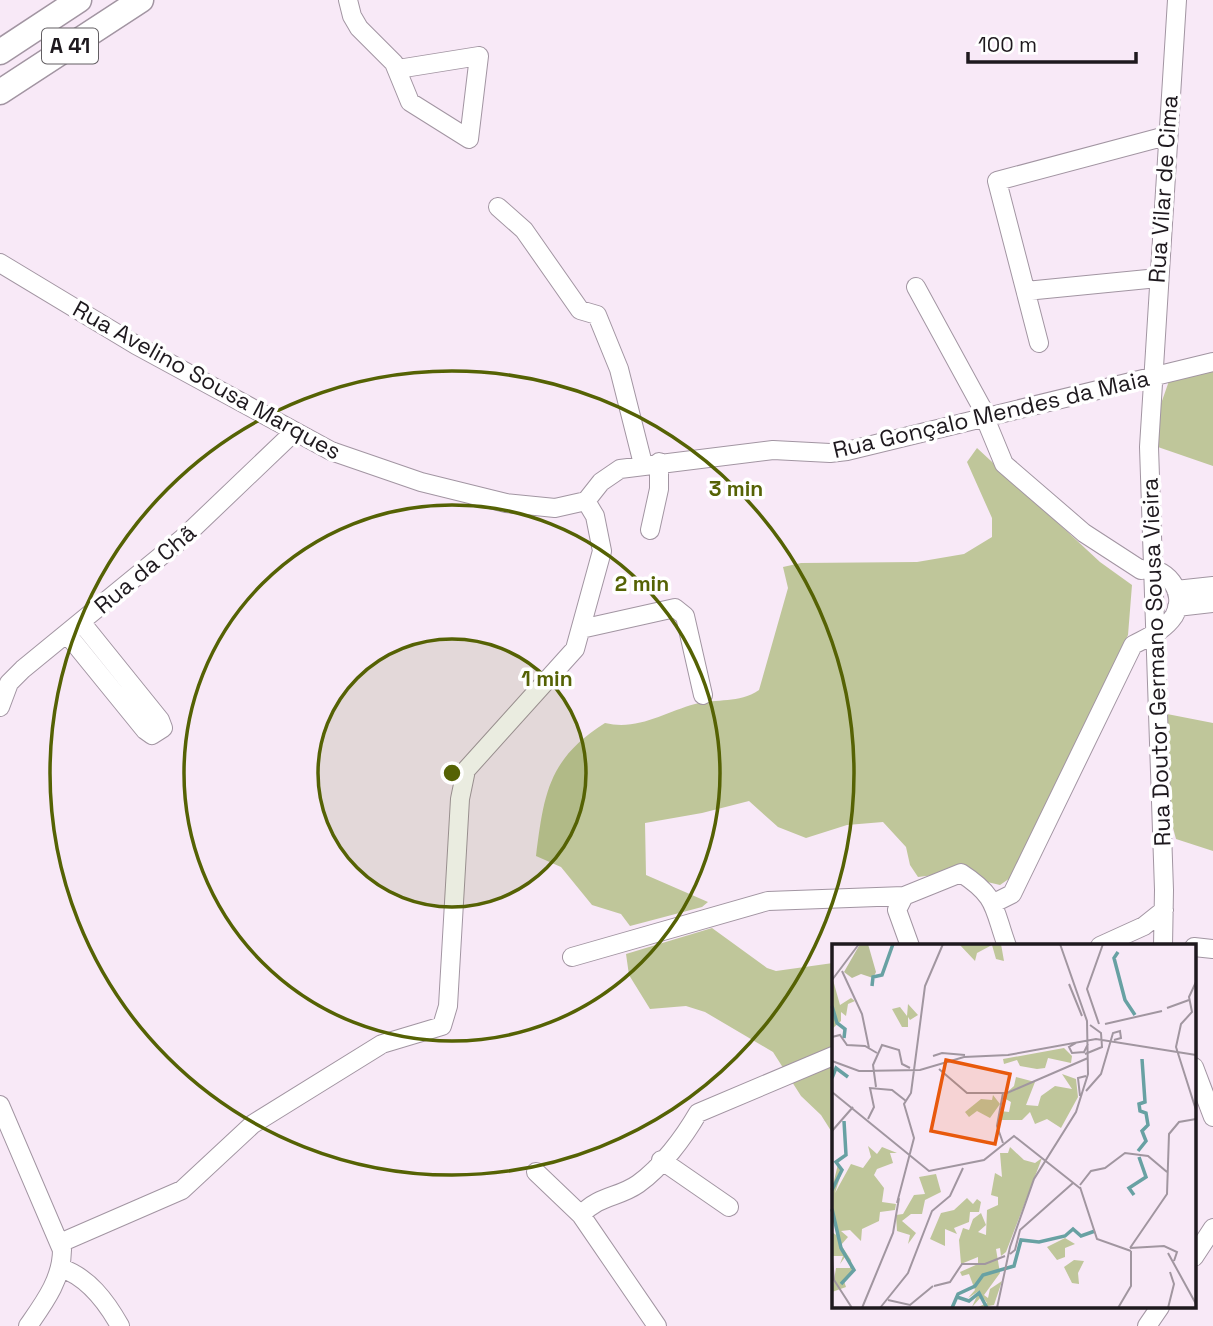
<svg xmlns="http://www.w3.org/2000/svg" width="1213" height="1326" font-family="'Space Grotesk',sans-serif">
  <rect width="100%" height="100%" fill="#f8e9f7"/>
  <path fill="#bfc69a" d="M 1213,367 L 1213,466 L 1155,446 L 1157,415 L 1169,381 Z
    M 977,448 L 1100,562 L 1132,585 L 1128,635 L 1020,871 L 1000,885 L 983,881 L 967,871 L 918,877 L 910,865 L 906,847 L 883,822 L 847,825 L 806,838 L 778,827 L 749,801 L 702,813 L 645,823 L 646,875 L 708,902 L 702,907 L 630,926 L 621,914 L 592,905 L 561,867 L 536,856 C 544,794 548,759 605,723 C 638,731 665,712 695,704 C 718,698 738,704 759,690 L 788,588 L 783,567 L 801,563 L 917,562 L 964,554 L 992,537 L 992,518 L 967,462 Z
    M 1167,714 L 1213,723 L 1213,851 L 1176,839 L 1169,813 Z
    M 712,928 L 767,968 L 776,971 L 833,963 L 833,1134 L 821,1115 L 801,1096 L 773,1052 L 705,1012 L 686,1006 L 650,1009 L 629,975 L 626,954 Z"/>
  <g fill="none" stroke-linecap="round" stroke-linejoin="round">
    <g stroke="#a295a2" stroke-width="20">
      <path id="minor" d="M 348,0 L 352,16 L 359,28 L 394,63 L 410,102 L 469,139 L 479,56 L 398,69
        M 498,207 L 524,230 L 580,310 L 597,315 L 619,369 L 643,464
        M 0,263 L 136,345 L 331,451 L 421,482 L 506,503 L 555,508 L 586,501
        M 916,287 L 987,417
        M 1026,291 L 1158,278
        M 1039,343 L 997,181 L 1166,136
        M 985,418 L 1004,464 L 1084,533 L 1141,570 C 1165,563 1188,593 1174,616 C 1164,631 1148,637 1133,645 L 1012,894 L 994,903
        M 586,501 L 601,482 L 620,469 L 773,450 L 830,453 L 847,451 L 1213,362
        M 650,530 L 659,489 L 659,462
        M 1176,590 L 1213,586
        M 1177,607 L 1213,603
        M 581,629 L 675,608 L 685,616 L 703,695
        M 67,634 L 145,730 L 152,735 L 163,728 L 160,720 L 81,622
        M 0,707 L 9,683 L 23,669 L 183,538 L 294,432
        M 910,946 L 897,910 L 904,896 L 961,873 C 998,897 993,908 1007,946
        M 1100,946 L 1144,926 L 1164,910
        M 1163,946 L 1164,890 L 1149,447 L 1177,0
        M 1194,947 L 1213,949
        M 572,957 L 768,901 L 904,896
        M 1194,1067 L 1213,1117
        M 0,1105 L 62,1250 C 62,1279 44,1303 28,1326
        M 661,1160 L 729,1207
        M 536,1172 L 581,1215 L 657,1326
        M 581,1215 C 599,1195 618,1198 638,1184 C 662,1167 684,1137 698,1113 L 833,1056
        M 60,1243 L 182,1190 L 253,1124 L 382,1044 L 442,1026 L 448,1006 L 460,799 L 466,770 L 575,649 L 602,551 L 595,516 L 586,501
        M 1194,1257 L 1213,1228
        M 61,1268 C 88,1277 106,1301 120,1326
        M 1147,1326 L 1160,1307"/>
    </g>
    <g stroke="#a295a2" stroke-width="27">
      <path id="highway" d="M 0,52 L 79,0
        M 0,92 L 141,0"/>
    </g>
    <use href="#minor" stroke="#fff" stroke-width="18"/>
    <use href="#highway" stroke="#fff" stroke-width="24"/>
  </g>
  <circle cx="452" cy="773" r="134" fill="#556204" fill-opacity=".12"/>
  <g fill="none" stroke="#556204" stroke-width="3.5">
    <circle cx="452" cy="773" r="134"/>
    <circle cx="452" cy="773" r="268"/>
    <circle cx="452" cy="773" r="402"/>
  </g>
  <g text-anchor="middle" stroke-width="7" stroke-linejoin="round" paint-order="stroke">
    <rect fill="#fff" stroke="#625e62" stroke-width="2" x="42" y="28.5" width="56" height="35" rx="5"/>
    <g font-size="21" font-weight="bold" fill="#1e191e">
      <text x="70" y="53">A 41</text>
    </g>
    <g font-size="23" fill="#1e191e" stroke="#fff">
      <text transform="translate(1163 189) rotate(-86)" y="8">Rua Vilar de Cima</text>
      <text transform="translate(207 380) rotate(29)" y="8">Rua Avelino Sousa Marques</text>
      <text transform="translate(991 414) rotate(-13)" y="8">Rua Gonçalo Mendes da Maia</text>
      <text transform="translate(145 569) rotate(-40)" y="8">Rua da Chã</text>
      <text transform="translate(1156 662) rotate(-92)" y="8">Rua Doutor Germano Sousa Vieira</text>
    </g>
  </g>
  <g transform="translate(832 944)">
    <rect width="364" height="364" fill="#f8e9f7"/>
    <path d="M 28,0 L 36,0 L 44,28 L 41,34 L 29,30 L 20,34 L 12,28 Z" fill="#b9bf97"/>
    <path d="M 127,0 L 169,0 L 172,17 L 164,15 L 160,1 L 145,9 L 143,17 ZM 1,36 L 8,61 L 19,54 L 23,57 L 16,60 L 14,72 L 9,68 L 9,77 L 0,85 ZM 76,60 L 86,71 L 78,76 L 76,73 L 76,83 L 70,83 L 60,65 L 68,63 L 75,72 ZM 232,104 L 240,112 L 239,119 L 216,114 L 213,124 L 205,125 L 188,122 L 185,116 L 172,120 L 171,115 ZM 230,130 L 244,135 L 246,153 L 229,184 L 215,175 L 203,180 L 198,168 L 190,176 L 169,176 L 168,167 L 177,168 L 179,158 L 170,153 L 182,142 L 184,133 L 203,138 L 194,161 L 206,162 L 209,152 L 223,142 L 240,145 ZM 161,151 L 168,160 L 158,174 L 145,167 L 137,173 L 133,168 L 149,155 L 160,156 ZM 36,202 L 45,210 L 50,203 L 65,209 L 58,209 L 61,219 L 45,225 L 42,231 L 52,244 L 50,258 L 64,260 L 63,266 L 48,268 L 47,277 L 30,285 L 29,297 L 18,286 L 9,287 L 16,293 L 9,301 L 19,316 L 20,328 L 12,337 L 14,343 L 0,348 L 4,324 L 18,324 L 18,316 L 13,313 L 8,320 L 11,312 L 1,312 L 0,307 L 0,288 L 7,293 L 0,275 L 0,245 L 6,220 L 10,227 L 3,249 L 19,220 L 31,224 L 39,213 ZM 178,203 L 192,216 L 203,219 L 210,214 L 174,308 L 169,312 L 168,304 L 164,305 L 168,329 L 152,351 L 156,354 L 158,345 L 170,337 L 162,361 L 144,364 L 155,359 L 150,352 L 140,363 L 147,347 L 136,354 L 143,346 L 137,330 L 130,332 L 128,328 L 146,320 L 146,313 L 129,320 L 127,296 L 131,284 L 137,286 L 141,275 L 149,269 L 154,281 L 146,288 L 154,291 L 155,266 L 166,261 L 166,253 L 159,251 L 163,229 L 170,233 L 168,209 L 176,209 ZM 104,230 L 109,248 L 93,256 L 90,270 L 79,270 L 70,277 L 84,289 L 76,300 L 78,291 L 65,287 L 64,271 L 71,270 L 82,251 L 93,250 L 87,233 ZM 135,254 L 141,260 L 145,255 L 149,258 L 147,268 L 138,268 L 137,278 L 122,284 L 125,290 L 113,285 L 113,302 L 98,295 L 109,269 L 122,266 ZM 233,294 L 243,300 L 233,304 L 233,313 L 225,316 L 215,303 ZM 242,316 L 252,317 L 246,329 L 247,340 L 240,339 L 232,323 Z" fill="#bfc69a"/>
    <path fill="none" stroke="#68a1a3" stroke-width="3.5" d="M 286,8 L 282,14 L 293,56 L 303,71M 40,42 L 41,33 L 50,31 L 61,0M 0,62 L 5,79 L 13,85 L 12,94M 0,134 L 4,124 L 16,133M 306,207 L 314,197 L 310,187 L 316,181 L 314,169 L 308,167 L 307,160 L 313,158 L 310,115M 0,246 L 10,226 L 4,218 L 14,211 L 12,177M 302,251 L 297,244 L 314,233 L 307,213M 0,265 L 9,304 L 22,326 L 9,340M 125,353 L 137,357 L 147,349 L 155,364M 120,364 L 126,350 L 143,342 L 151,331 L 182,322 L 189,296 L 207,298 L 233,292 L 241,285 L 249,292 L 263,287"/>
    <path fill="none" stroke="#a196a0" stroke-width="2" d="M 10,27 L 30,70 L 37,104M 0,36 L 27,0M 364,38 L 357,53 L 360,68 L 349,80 L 344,103 L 364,166M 237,40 L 250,72M 335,64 L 357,56M 267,80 L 255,45 L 271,0M 273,80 L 330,67M 0,93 L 8,91 L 15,101 L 33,102 L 45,109M 244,99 L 237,103 L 240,109 L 252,108 L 256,100M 253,110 L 270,103 L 269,89 L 258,81M 101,112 L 110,109 L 133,111M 0,117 L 27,127 L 88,126 L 132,113 L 176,111 L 264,95 L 364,111M 107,125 L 135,149 L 175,149 L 256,114M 44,143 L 41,121 L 50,101 L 67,106 L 70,120 L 78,124M 254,147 L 269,130 L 281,89 L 288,87 L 289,94 L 282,96M 0,148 L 97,227 L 152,216 L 182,192 L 249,245M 171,149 L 165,182 L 171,199M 248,152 L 246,134 L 254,132M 36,175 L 42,163 L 38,144 L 60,146 L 74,157M 0,187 L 21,163M 248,241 L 259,227 L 273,224 L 293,209 L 316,212 L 335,228M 248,243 L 265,295 L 299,307M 65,259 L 82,194 L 72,160 L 79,149 L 93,42 L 111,0M 298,304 L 335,250 L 337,190 L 347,178 L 364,175M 298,304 L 332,302 L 345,308 L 342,317M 336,309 L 364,360M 178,310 L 183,306 L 188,286 L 241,239M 0,314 L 2,336 L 20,364M 102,342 L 118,338 L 130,320 L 153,320 L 173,312M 56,356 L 78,361 L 101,342M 30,364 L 61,289 L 67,254M 48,364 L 76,329 L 100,267 L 118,252 L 131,224M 165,364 L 178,303 L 202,235 L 244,168 L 256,130 L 255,77 L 228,0M 286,364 L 299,342 L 299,307M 336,364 L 342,340 L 338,328"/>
    <path fill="#e8590c" fill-opacity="0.15" stroke="#e8590c" stroke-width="3.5" d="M 114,116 L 178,130 L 163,200 L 99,187 Z"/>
    <rect width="364" height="364" fill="none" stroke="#1e191e" stroke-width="3.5"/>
  </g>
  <circle cx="452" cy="773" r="10" fill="#556204" stroke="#fff" stroke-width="3.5"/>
  <g font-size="21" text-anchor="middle" font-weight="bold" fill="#556204" stroke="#fff" stroke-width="7" stroke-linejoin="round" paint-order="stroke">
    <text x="736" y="496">3 min</text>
    <text x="642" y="591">2 min</text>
    <text x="547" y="686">1 min</text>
  </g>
  <path d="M968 52v10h168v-10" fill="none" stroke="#1e191e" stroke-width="3.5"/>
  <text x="978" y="52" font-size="21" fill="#1e191e" stroke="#ffffff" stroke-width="5" paint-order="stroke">100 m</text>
</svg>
